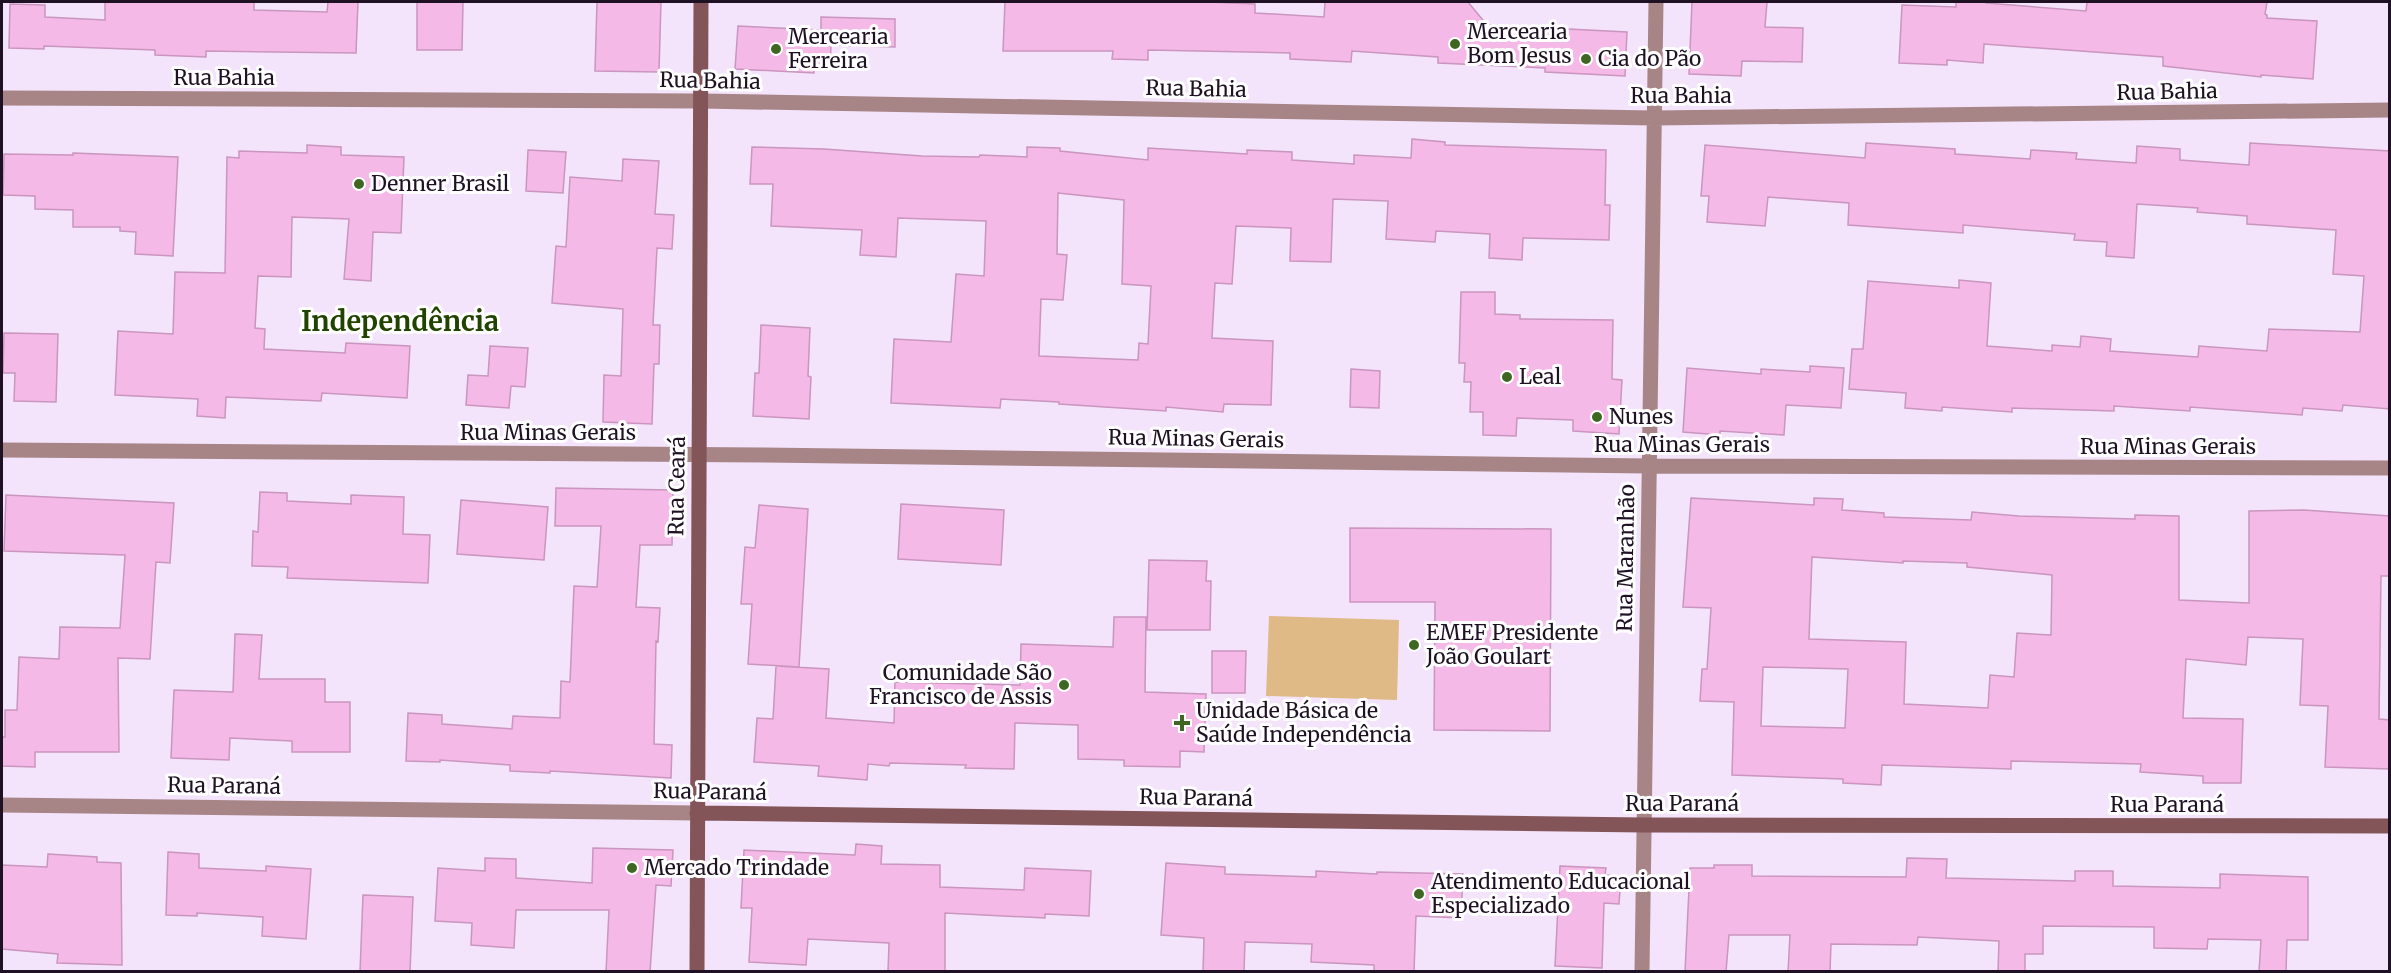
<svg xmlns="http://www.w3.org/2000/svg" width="2391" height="973" font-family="Merriweather,serif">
  <rect width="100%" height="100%" fill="#f3e4fb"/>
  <path fill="#dfb986" d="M 1269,616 L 1399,620 L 1397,700 L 1266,696 Z"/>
  <path fill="#f4b9e7" stroke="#ca95be" stroke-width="1.5" fill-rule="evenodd" d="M 105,2 L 254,2 L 254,10 L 327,12 L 328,2 L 358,2 L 356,53 L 206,51 L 206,57 L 155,55 L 155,50 L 44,46 L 44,49 L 9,48 L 10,4 L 45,5 L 45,17 L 105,20 Z
    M 417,2 L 463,2 L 462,50 L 417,50 Z
    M 597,2 L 661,2 L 659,72 L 595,71 Z
    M 1005,2 L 1209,2 L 1255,4 L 1255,13 L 1324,17 L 1325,2 L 1468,2 L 1487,25 L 1627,32 L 1625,76 L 1545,72 L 1545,68 L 1438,63 L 1438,57 L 1352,51 L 1351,62 L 1290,59 L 1290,53 L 1148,50 L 1148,60 L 1112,59 L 1113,51 L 1003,51 Z
    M 1692,2 L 1767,2 L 1765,27 L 1803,28 L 1802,62 L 1742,61 L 1741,76 L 1689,74 Z
    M 1956,2 L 1986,2 L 1986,3 L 2086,11 L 2087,2 L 2267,2 L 2265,14 L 2267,15 L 2267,18 L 2317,21 L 2313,79 L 2261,75 L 2261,77 L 2163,66 L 2163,57 L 1984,44 L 1983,63 L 1947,60 L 1947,65 L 1899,63 L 1902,5 L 1956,7 Z
    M 821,17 L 895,19 L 895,47 L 831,45 L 830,68 L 814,67 L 814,73 L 735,69 L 738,26 L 821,30 Z
    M 1412,139 L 1445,142 L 1445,145 L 1606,150 L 1605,205 L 1610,205 L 1609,240 L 1523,238 L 1522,260 L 1489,258 L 1490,234 L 1436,231 L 1435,242 L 1386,239 L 1388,201 L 1333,199 L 1331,262 L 1290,261 L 1291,228 L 1236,226 L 1232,284 L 1215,283 L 1212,338 L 1273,341 L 1271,405 L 1224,404 L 1223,412 L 1166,407 L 1166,411 L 1059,404 L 1059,402 L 1001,399 L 1000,408 L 891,403 L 894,339 L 951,342 L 956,274 L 984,276 L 986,221 L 898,218 L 896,257 L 860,255 L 862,230 L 771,226 L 773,184 L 750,184 L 752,147 L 824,149 L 922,156 L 979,157 L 980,155 L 1027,157 L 1027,147 L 1060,148 L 1060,151 L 1148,160 L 1148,148 L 1247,154 L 1247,150 L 1292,152 L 1292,160 L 1354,164 L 1354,155 L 1411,158 ZM 1058,193 L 1124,200 L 1122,284 L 1151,286 L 1148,344 L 1139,343 L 1138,360 L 1039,356 L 1041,299 L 1063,300 L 1067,255 L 1057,254 Z
    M 1866,143 L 1955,149 L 1955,154 L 2030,159 L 2031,150 L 2077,153 L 2076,159 L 2136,163 L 2137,146 L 2180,149 L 2180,160 L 2249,165 L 2250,143 L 2390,151 L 2390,409 L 2343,405 L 2342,411 L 2303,408 L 2302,415 L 2190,407 L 2190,411 L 2114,406 L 2114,411 L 2012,408 L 2012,412 L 1942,407 L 1942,411 L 1905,408 L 1906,393 L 1849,389 L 1852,349 L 1863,349 L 1868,281 L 1959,288 L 1959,280 L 1991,283 L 1987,346 L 2052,351 L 2052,345 L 2080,347 L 2081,336 L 2111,339 L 2110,351 L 2198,357 L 2199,346 L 2267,351 L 2269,329 L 2360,332 L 2364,276 L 2333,274 L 2336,230 L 2247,224 L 2247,216 L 2197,212 L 2198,208 L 2137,204 L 2134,258 L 2106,256 L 2107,242 L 2074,240 L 2075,234 L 1963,225 L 1963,233 L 1848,225 L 1849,203 L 1768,197 L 1765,226 L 1707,222 L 1709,196 L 1701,196 L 1705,145 L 1865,158 Z
    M 307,145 L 341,147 L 341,155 L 404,157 L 401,233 L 373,232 L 371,281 L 344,279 L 349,219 L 292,217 L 291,277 L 258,276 L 255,328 L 265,329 L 264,349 L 345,353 L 346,343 L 410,346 L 407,398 L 322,393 L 321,401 L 226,397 L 225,418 L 197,416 L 198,399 L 115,395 L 118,331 L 173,334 L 175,272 L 225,273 L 227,157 L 239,158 L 239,151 L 307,153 Z
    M 528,150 L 566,152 L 563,193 L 526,191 Z
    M 73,153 L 178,157 L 173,256 L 135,254 L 136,232 L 120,231 L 120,227 L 73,227 L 73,210 L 35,209 L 35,196 L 3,195 L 4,154 L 73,155 Z
    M 623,159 L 659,161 L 655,214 L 674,215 L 672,249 L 657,248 L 653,325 L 660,325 L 659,364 L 654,364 L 652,424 L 603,422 L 604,375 L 621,376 L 623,309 L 552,303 L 556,246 L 566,247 L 570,177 L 622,181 Z
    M 1461,292 L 1495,292 L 1495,314 L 1520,315 L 1520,319 L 1613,320 L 1612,379 L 1622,380 L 1619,434 L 1573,431 L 1573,420 L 1517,418 L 1516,436 L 1483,435 L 1483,412 L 1470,412 L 1471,382 L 1464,382 L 1465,363 L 1459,363 Z
    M 761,325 L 810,328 L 808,376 L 811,377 L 809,419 L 753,416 L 755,373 L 759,373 Z
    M 4,333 L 58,334 L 56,402 L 14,401 L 15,373 L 3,373 Z
    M 490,346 L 528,348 L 525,387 L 511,386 L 509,408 L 466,405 L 468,375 L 488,376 Z
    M 1810,366 L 1844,368 L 1841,408 L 1786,405 L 1784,435 L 1720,431 L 1720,435 L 1683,432 L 1687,368 L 1761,374 L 1761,369 L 1810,372 Z
    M 1351,369 L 1380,371 L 1379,408 L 1350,407 Z
    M 556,488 L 673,490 L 672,545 L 640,545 L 636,607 L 660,608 L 658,642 L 656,641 L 654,744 L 672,745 L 671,778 L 550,771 L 550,773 L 510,771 L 510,765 L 440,760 L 440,762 L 406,761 L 408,713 L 442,715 L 442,724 L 512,729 L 513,716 L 560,718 L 561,681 L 570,682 L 574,586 L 597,587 L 601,526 L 555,526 Z
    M 260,492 L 287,493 L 287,501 L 351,504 L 351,495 L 404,497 L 403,534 L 430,535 L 428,583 L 287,578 L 288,567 L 252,566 L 253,531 L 258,532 Z
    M 6,495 L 174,503 L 170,563 L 156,562 L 150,659 L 118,658 L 119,752 L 35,752 L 35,767 L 2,766 L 2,737 L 5,737 L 5,710 L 17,710 L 19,657 L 59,659 L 60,627 L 120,628 L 125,555 L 4,551 Z
    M 1691,498 L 1814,505 L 1814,498 L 1843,499 L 1842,510 L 1884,513 L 1884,517 L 1971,520 L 1972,512 L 2019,516 L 2135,519 L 2135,515 L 2179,516 L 2179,600 L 2249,603 L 2249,511 L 2304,510 L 2390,516 L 2390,576 L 2381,576 L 2379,719 L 2390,720 L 2390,769 L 2325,767 L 2328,706 L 2300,705 L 2303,639 L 2248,637 L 2246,665 L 2186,659 L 2183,718 L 2243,719 L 2241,783 L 2203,783 L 2203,776 L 2140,772 L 2141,764 L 2011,761 L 2011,769 L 1882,765 L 1881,785 L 1843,783 L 1843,779 L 1732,775 L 1734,702 L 1700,701 L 1702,669 L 1707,669 L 1711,608 L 1683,607 ZM 1812,557 L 1903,563 L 1903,561 L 1967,563 L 1967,567 L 2052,575 L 2051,635 L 2017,633 L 2014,677 L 1990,675 L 1988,708 L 1904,704 L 1906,642 L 1809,639 ZM 1763,667 L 1848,669 L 1845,728 L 1761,726 Z
    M 461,500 L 548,507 L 544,560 L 457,554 Z
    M 901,504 L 1004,510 L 1001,565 L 898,559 Z
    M 759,505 L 808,509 L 799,667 L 748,664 L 752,604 L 741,604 L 745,547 L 755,548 Z
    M 1350,528 L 1551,529 L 1550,731 L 1434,730 L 1435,602 L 1350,602 Z
    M 1149,560 L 1207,561 L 1206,581 L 1211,581 L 1210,630 L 1147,630 Z
    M 1114,617 L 1146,617 L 1145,692 L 1206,694 L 1204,752 L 1180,751 L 1180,767 L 1124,766 L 1124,760 L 1078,759 L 1078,725 L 1015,723 L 1014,769 L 965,768 L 966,765 L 890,763 L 889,766 L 868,764 L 867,780 L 818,776 L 819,766 L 754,762 L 757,718 L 773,719 L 776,666 L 829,669 L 826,718 L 894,723 L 895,682 L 1020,685 L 1021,644 L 1113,647 Z
    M 235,634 L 262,635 L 259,679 L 325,679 L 325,702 L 350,702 L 350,752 L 292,752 L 292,741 L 230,738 L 229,760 L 171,758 L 174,690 L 233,692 Z
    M 1212,651 L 1246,651 L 1245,693 L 1212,693 Z
    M 856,844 L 882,846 L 881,864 L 940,865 L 940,887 L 1024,890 L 1025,868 L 1091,871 L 1089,916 L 1045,914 L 1045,918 L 945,913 L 945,972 L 888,972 L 889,943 L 808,939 L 806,965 L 749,962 L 752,908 L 741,908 L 744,850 L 855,855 Z
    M 593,848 L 673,850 L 671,886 L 656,885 L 650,972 L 606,972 L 609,910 L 516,910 L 514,948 L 471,945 L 472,923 L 435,921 L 438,868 L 485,871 L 485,858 L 516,859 L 516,878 L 592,883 Z
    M 168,852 L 199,854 L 199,868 L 266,871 L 266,866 L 311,869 L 306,939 L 262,936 L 263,917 L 197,913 L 197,916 L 166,915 Z
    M 48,854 L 97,857 L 97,862 L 121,863 L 122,965 L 57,963 L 58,954 L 2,949 L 2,865 L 47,867 Z
    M 1907,858 L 1947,859 L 1946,878 L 2075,881 L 2075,871 L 2113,871 L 2113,886 L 2220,888 L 2220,874 L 2308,877 L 2308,940 L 2287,940 L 2286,972 L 2259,972 L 2261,940 L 2208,939 L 2207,949 L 2154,948 L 2154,927 L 2043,926 L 2043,954 L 2025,954 L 2025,972 L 1998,972 L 1999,941 L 1918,937 L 1917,945 L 1831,944 L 1830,972 L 1788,972 L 1790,935 L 1729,935 L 1726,972 L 1685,972 L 1690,868 L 1714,868 L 1714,865 L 1752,865 L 1752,876 L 1906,877 Z
    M 1166,863 L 1225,867 L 1225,874 L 1316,877 L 1316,871 L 1377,874 L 1377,872 L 1463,874 L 1461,918 L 1416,916 L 1414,972 L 1374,972 L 1374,965 L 1311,962 L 1312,944 L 1245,942 L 1244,972 L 1203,972 L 1204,938 L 1161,935 Z
    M 1560,866 L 1606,868 L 1605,875 L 1621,876 L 1619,904 L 1604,903 L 1602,968 L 1555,966 Z
    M 363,895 L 413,897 L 410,972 L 360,972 Z"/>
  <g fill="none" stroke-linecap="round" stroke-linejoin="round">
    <path stroke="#a78587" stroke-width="15" d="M 2,98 L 701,101 L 1653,118 L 2390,110
      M 2,450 L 764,455 L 1649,466 L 2390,468
      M 2,805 L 697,813
      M 1642,972 L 1656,2"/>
    <path stroke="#835559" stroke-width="15" d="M 697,813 L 1644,825 L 2390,826
      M 697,972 L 701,2"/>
  </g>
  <g fill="#3f6723" stroke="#fff" stroke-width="2">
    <circle cx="1455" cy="44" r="6"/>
    <circle cx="776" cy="49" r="6"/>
    <circle cx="1586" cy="59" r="6"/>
    <circle cx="359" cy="184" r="6"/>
    <circle cx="1507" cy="377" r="6"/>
    <circle cx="1597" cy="417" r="6"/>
    <circle cx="1414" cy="645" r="6"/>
    <circle cx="1064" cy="685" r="6"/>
    <path d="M1179 714h6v6h6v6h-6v6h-6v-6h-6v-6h6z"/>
    <circle cx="632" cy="868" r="6"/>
    <circle cx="1419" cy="894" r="6"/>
  </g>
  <g text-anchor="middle" stroke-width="6" stroke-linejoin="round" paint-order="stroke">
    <g font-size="21" fill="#1e1124" stroke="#fff" text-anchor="start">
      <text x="1467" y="39">Mercearia<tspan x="1467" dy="24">Bom Jesus</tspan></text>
      <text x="788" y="44">Mercearia<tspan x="788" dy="24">Ferreira</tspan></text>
      <text x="1598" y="66">Cia do Pão</text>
      <text x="371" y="191">Denner Brasil</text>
      <text x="1519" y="384">Leal</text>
      <text x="1609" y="424">Nunes</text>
      <text x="1426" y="640">EMEF Presidente<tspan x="1426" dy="24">João Goulart</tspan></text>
      <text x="1052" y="680" text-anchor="end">Comunidade São<tspan x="1052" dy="24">Francisco de Assis</tspan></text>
      <text x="1196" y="718">Unidade Básica de<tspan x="1196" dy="24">Saúde Independência</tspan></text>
      <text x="644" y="875">Mercado Trindade</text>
      <text x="1431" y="889">Atendimento Educacional<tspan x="1431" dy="24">Especializado</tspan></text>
    </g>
    <g font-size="21" fill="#1e1124" stroke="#fff">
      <text x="224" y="85">Rua Bahia</text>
      <text transform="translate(710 81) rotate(1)" y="7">Rua Bahia</text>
      <text transform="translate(1196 89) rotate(1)" y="7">Rua Bahia</text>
      <text transform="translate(2167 92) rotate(-1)" y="7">Rua Bahia</text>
      <text x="1681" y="103">Rua Bahia</text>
      <text x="548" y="440">Rua Minas Gerais</text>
      <text transform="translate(1196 439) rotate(1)" y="7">Rua Minas Gerais</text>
      <text x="1682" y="452">Rua Minas Gerais</text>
      <text x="2168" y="454">Rua Minas Gerais</text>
      <text transform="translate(677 486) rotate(-89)" y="7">Rua Ceará</text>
      <text transform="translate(1626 558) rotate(-89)" y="7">Rua Maranhão</text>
      <text transform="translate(224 786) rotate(1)" y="7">Rua Paraná</text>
      <text transform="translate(710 792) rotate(1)" y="7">Rua Paraná</text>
      <text transform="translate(1196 798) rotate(1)" y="7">Rua Paraná</text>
      <text x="1682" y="811">Rua Paraná</text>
      <text x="2167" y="812">Rua Paraná</text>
    </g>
    <g font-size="27" font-weight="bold" fill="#204300" stroke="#fff">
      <text x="400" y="331">Independência</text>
    </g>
  </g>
  <rect width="2391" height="973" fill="none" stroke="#1e1124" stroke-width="6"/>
</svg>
